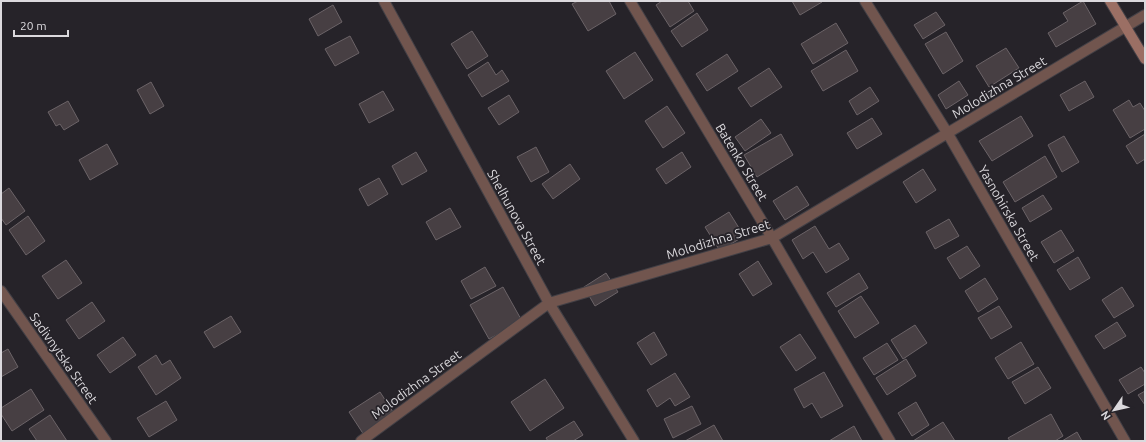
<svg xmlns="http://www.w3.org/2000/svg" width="1146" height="442" font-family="Ubuntu,sans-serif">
  <rect width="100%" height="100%" fill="#262329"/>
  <path fill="#473f43" stroke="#6b6367" d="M 578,1 L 609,1 L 616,14 L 588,31 L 572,4 Z
    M 662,1 L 688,1 L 694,11 L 670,27 L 656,5 Z
    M 792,1 L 821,1 L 822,2 L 800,15 Z
    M 1083,1 L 1096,24 L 1056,47 L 1048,33 L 1068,21 L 1063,13 Z
    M 333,5 L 342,22 L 318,36 L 309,19 Z
    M 936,12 L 945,25 L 923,39 L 914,25 Z
    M 697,13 L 708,30 L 682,47 L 671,31 Z
    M 836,23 L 848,43 L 813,64 L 801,44 Z
    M 472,31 L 488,56 L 467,69 L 451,44 Z
    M 946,32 L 963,61 L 943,74 L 925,44 Z
    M 350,36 L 359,53 L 335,66 L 325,49 Z
    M 1006,48 L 1019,68 L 989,87 L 976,66 Z
    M 846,50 L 858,71 L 823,91 L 811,71 Z
    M 635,52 L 653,80 L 624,99 L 606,71 Z
    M 727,54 L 738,71 L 707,91 L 696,74 Z
    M 488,62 L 496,75 L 502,70 L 509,81 L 482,97 L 468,75 Z
    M 769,68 L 782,87 L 751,107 L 738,88 Z
    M 959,81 L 968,95 L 946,109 L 938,95 Z
    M 1085,81 L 1094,97 L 1069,111 L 1060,95 Z
    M 151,82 L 164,106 L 150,114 L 137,90 Z
    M 870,87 L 879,101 L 857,115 L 849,101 Z
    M 383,91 L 394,110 L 369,123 L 359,104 Z
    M 509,95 L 519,112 L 499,125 L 488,108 Z
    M 1129,100 L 1133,107 L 1140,103 L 1145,111 L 1145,129 L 1130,138 L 1113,110 Z
    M 68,101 L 79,121 L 64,130 L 60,124 L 56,126 L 48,112 Z
    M 667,106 L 685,133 L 663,148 L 645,121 Z
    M 1021,116 L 1033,136 L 992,161 L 979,141 Z
    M 872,118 L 882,134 L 857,149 L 847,133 Z
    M 761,119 L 771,133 L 745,151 L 735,137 Z
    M 781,134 L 793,155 L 757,177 L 744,155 Z
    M 1145,134 L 1145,159 L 1137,164 L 1126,146 Z
    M 1064,136 L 1079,162 L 1062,172 L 1048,145 Z
    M 107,144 L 118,164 L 90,180 L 79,160 Z
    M 536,147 L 549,172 L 531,182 L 517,157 Z
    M 416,152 L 427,171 L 402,185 L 392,166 Z
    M 682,152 L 691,167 L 666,184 L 656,169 Z
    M 1045,156 L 1057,177 L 1015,202 L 1003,182 Z
    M 570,164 L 580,179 L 553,199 L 542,184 Z
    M 923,169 L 936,190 L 916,203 L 903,182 Z
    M 379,178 L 388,194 L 368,206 L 359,189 Z
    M 797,186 L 809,205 L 785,220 L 773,201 Z
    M 9,188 L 25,211 L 6,225 L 1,218 L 1,194 Z
    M 1043,195 L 1052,209 L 1030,222 L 1022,208 Z
    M 450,208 L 461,227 L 436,240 L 426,222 Z
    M 729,212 L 744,236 L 720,251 L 705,227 Z
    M 28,216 L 45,241 L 26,255 L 9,230 Z
    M 949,219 L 959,236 L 935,249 L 926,232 Z
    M 815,226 L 829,249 L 839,243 L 849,259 L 826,273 L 813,252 L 803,259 L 792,240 Z
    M 1061,230 L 1074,251 L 1054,263 L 1041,242 Z
    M 967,246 L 980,266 L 960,279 L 947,258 Z
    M 1078,257 L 1090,278 L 1070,290 L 1057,270 Z
    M 66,260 L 82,283 L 58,299 L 42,276 Z
    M 758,261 L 772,284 L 753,296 L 739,274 Z
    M 485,267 L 496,286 L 471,299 L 461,281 Z
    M 606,273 L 618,292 L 595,306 L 584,287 Z
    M 859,273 L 868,288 L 836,307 L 827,293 Z
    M 985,278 L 998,299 L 978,312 L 965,291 Z
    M 503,287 L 522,321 L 489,339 L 470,305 Z
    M 1122,287 L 1134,306 L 1114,318 L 1102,300 Z
    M 861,296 L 879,323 L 855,338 L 838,311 Z
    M 92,302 L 105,321 L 79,339 L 66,320 Z
    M 999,306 L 1012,327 L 991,339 L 978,318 Z
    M 231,316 L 241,332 L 214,348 L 204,332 Z
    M 1117,322 L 1126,336 L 1104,349 L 1095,336 Z
    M 915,325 L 927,343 L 903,359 L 891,340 Z
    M 654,332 L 667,355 L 651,365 L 637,343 Z
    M 800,334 L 816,358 L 796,371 L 780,347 Z
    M 123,337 L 136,355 L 110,373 L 97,355 Z
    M 1021,342 L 1034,364 L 1008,379 L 995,358 Z
    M 887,343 L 898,360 L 874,375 L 863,358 Z
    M 8,349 L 18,367 L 1,377 L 1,353 Z
    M 156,355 L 162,365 L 170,360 L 181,378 L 156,395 L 138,367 Z
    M 906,359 L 916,376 L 887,395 L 876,378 Z
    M 1038,367 L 1051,388 L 1025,404 L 1012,382 Z
    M 1141,367 L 1145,373 L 1145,384 L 1128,394 L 1119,380 Z
    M 824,372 L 843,406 L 821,418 L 812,403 L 804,408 L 794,389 Z
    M 675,373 L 690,397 L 675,406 L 670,398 L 657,407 L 647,390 Z
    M 545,379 L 564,408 L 530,431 L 511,402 Z
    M 31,389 L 44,410 L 12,431 L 1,414 L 1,408 Z
    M 1145,391 L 1145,405 L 1138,395 Z
    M 380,392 L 395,415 L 364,435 L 349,412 Z
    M 166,401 L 177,420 L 149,437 L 137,418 Z
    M 916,402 L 929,425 L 912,436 L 898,413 Z
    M 692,406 L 701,424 L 673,438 L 664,419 Z
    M 1051,414 L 1063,436 L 1055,441 L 1010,441 L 1008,438 Z
    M 50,415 L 67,441 L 37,441 L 29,429 Z
    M 574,421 L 583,435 L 573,441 L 548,441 L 546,438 Z
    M 943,422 L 955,441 L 913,441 Z
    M 714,425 L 723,441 L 685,441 Z
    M 854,426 L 862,441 L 829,441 Z
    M 1077,432 L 1082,441 L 1062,441 Z"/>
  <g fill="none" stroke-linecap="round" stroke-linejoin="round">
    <g stroke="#434046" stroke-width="12">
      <path id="street" d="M 384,1 L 549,303 L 634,441
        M 630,1 L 772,238 L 890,441
        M 865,1 L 948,134 L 1125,441
        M 1,291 L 106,441
        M 361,441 L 549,303 L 772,238 L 1145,15"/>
    </g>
    <g stroke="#434046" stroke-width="12">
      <path id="secondary" d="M 1110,1 L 1145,59"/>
    </g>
    <use href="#street" stroke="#71554e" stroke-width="10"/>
    <use href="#secondary" stroke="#9b6f64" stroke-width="10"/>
  </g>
  <g text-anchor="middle" stroke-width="3.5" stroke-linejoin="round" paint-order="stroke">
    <g font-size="13" fill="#dbd9dd" stroke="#262329">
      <text transform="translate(999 87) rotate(-31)" y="5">Molodizhna Street</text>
      <text transform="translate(742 162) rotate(59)" y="5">Batenko Street</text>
      <text transform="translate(1009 213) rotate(60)" y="5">Yasnohirska Street</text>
      <text transform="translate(517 217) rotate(61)" y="5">Shelhunova Street</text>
      <text transform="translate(718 239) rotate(-17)" y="5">Molodizhna Street</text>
      <text transform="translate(64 358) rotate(55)" y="5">Sadivnytska Street</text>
      <text transform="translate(416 384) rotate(-36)" y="5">Molodizhna Street</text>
    </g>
  </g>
  <rect width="1146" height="442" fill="none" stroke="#dbd9dd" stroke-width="4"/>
  <g transform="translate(1114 410) rotate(236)" stroke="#262329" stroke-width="3" paint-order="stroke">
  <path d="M0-3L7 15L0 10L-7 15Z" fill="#dbd9dd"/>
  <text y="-6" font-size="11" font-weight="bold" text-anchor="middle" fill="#dbd9dd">N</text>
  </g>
  <path d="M14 30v6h54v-6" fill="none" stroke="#dbd9dd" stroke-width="2"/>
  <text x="20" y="30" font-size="12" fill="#dbd9dd" stroke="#262329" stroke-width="3" paint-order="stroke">20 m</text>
</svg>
